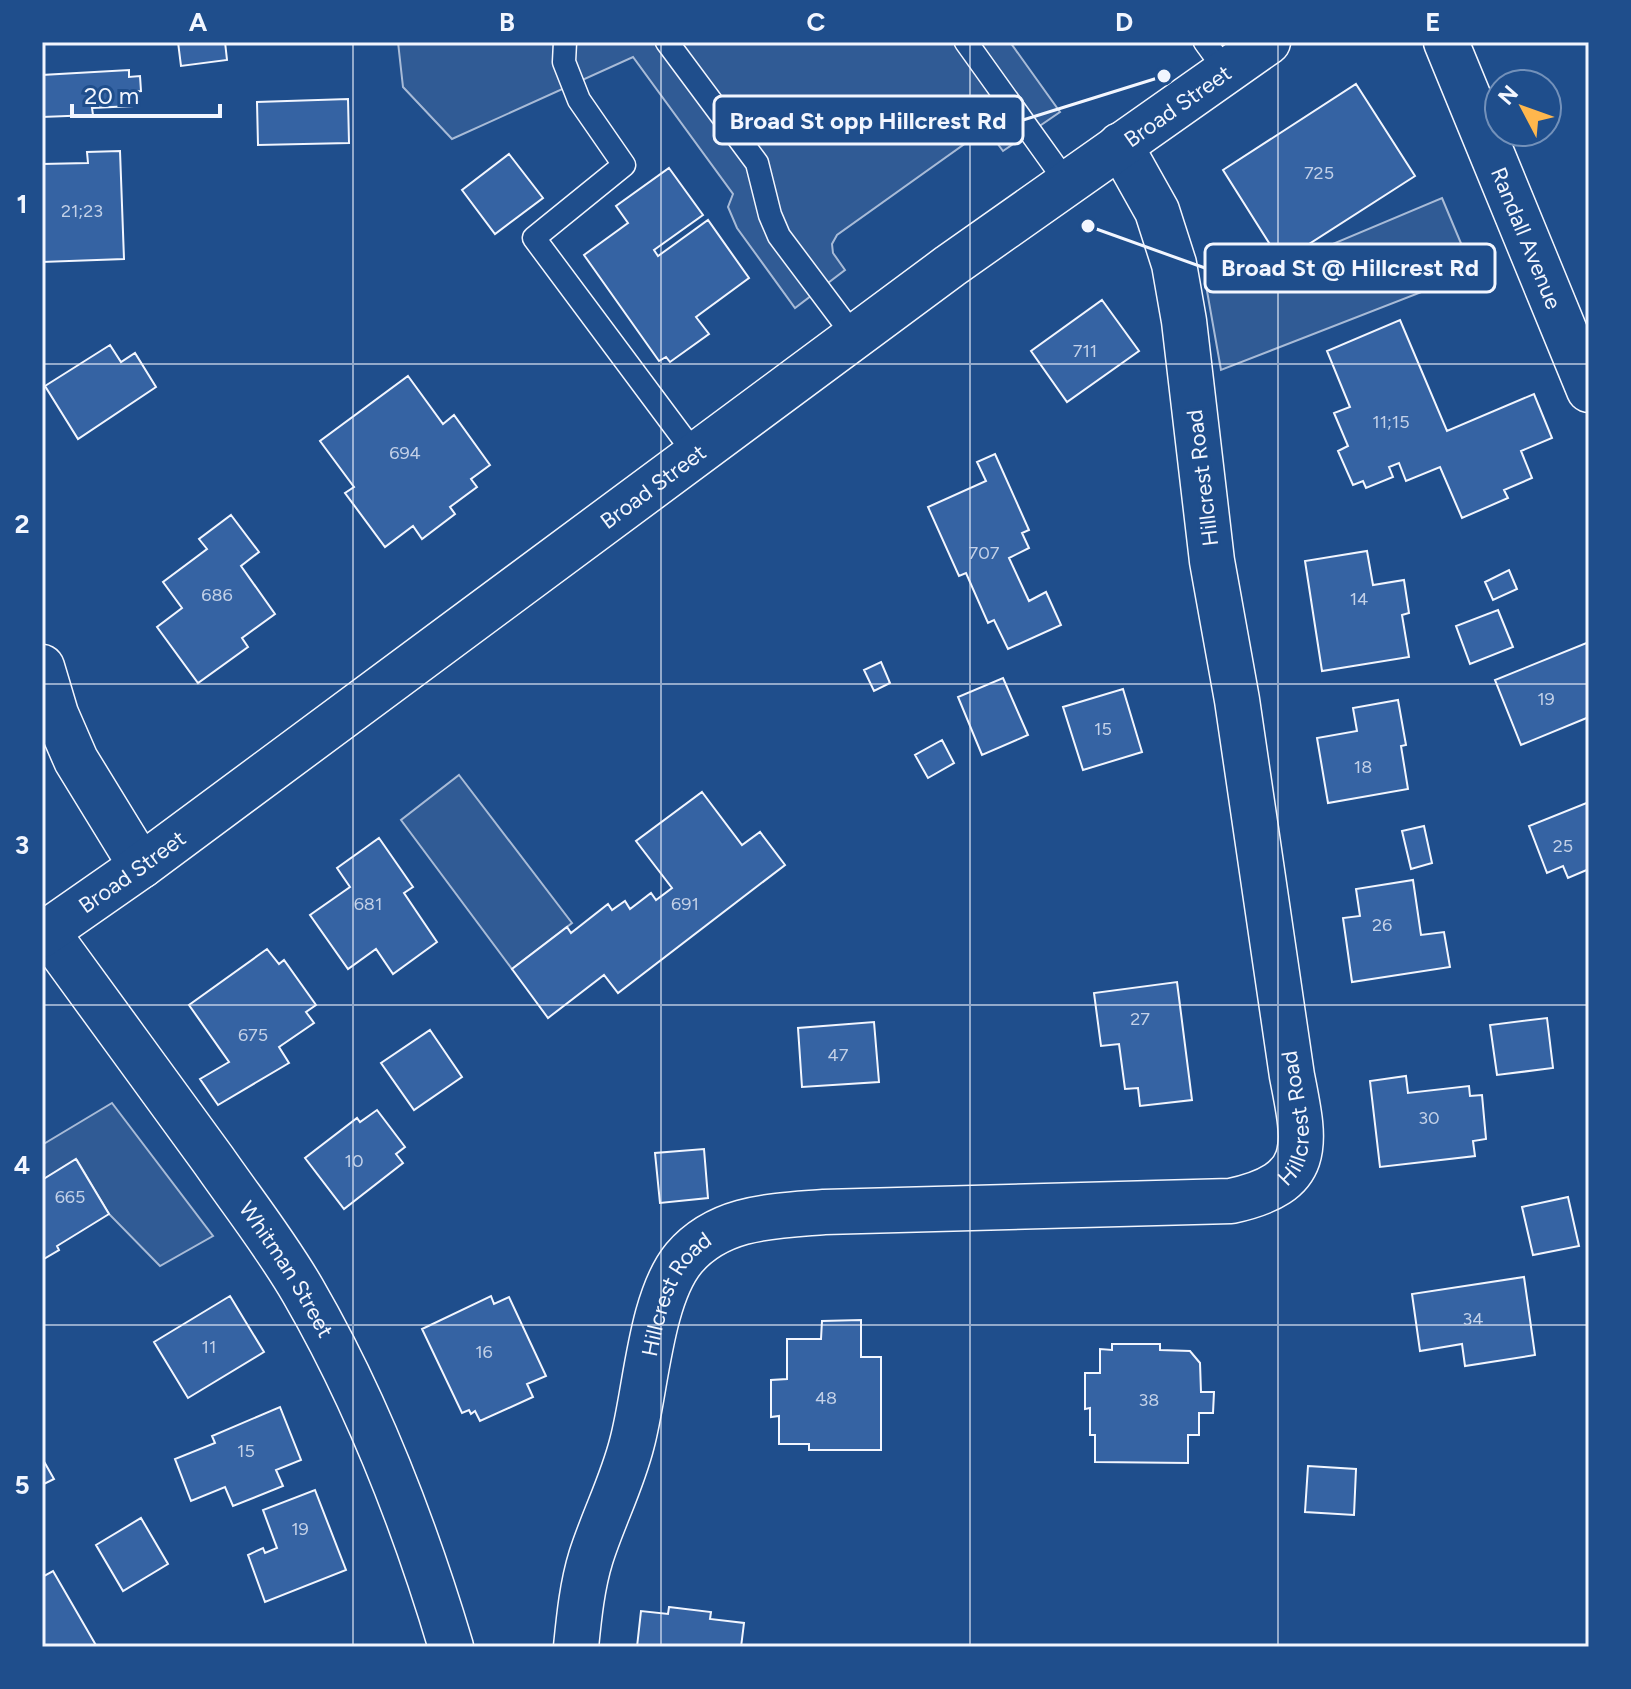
<svg xmlns="http://www.w3.org/2000/svg" width="1631" height="1689" font-family="Figtree,sans-serif">
  <rect width="100%" height="100%" fill="#1f4e8c"/>
  <path fill="#305b95" stroke="#a8bbd7" stroke-width="2" d="M 398,42 L 1010,42 L 1060,112 L 1003,151 L 994,139 L 985,136 L 973,138 L 837,235 L 832,244 L 833,253 L 845,270 L 795,308 L 737,228 L 728,207 L 733,194 L 633,57 L 452,139 L 403,87 Z
    M 1442,198 L 1473,272 L 1221,370 L 1207,291 L 1233,286 Z
    M 459,775 L 572,923 L 512,969 L 401,820 Z
    M 112,1103 L 213,1236 L 160,1266 L 109,1214 L 77,1160 L 42,1180 L 42,1145 Z"/>
  <path fill="#3563a3" stroke="#f2f6ff" stroke-width="2" d="M 178,42 L 225,42 L 227,60 L 181,66 Z
    M 129,70 L 129,77 L 140,76 L 141,91 L 132,92 L 133,106 L 92,108 L 93,115 L 42,117 L 42,75 Z
    M 1356,84 L 1415,176 L 1281,262 L 1223,170 Z
    M 348,99 L 349,143 L 258,145 L 257,102 Z
    M 120,151 L 124,259 L 42,262 L 42,164 L 88,163 L 87,152 Z
    M 509,154 L 543,198 L 495,234 L 462,190 Z
    M 669,168 L 703,215 L 654,250 L 658,256 L 708,220 L 749,278 L 696,317 L 709,334 L 670,362 L 666,357 L 659,361 L 584,255 L 628,223 L 616,206 Z
    M 1102,300 L 1139,351 L 1067,402 L 1031,351 Z
    M 1400,320 L 1447,431 L 1534,394 L 1552,438 L 1521,451 L 1532,478 L 1504,490 L 1508,498 L 1462,518 L 1440,467 L 1406,481 L 1399,463 L 1389,467 L 1393,477 L 1366,488 L 1363,481 L 1353,485 L 1338,451 L 1348,446 L 1334,413 L 1350,407 L 1327,351 Z
    M 110,345 L 121,362 L 135,353 L 156,387 L 78,439 L 45,386 Z
    M 408,376 L 443,424 L 454,415 L 490,465 L 471,479 L 477,487 L 450,507 L 455,514 L 422,539 L 413,526 L 385,547 L 345,493 L 354,487 L 320,441 Z
    M 995,454 L 1029,530 L 1022,533 L 1029,548 L 1009,558 L 1029,601 L 1046,592 L 1061,625 L 1008,649 L 994,620 L 988,623 L 966,573 L 959,576 L 928,507 L 986,481 L 977,462 Z
    M 231,515 L 259,552 L 241,566 L 275,614 L 242,638 L 248,647 L 198,683 L 157,627 L 182,608 L 163,582 L 207,549 L 199,539 Z
    M 1367,551 L 1373,585 L 1404,580 L 1409,613 L 1402,615 L 1409,657 L 1322,671 L 1305,561 Z
    M 1509,570 L 1517,589 L 1493,600 L 1485,582 Z
    M 1498,610 L 1513,647 L 1470,664 L 1456,626 Z
    M 1589,642 L 1589,717 L 1521,745 L 1495,680 Z
    M 881,662 L 890,683 L 874,691 L 864,670 Z
    M 1003,678 L 1028,735 L 982,755 L 958,697 Z
    M 1123,689 L 1142,752 L 1083,770 L 1063,707 Z
    M 1398,700 L 1406,745 L 1401,746 L 1408,789 L 1328,803 L 1317,738 L 1357,731 L 1353,708 Z
    M 942,740 L 954,763 L 928,778 L 915,755 Z
    M 702,792 L 742,845 L 760,832 L 785,865 L 618,993 L 604,975 L 548,1018 L 512,969 L 567,927 L 571,933 L 608,904 L 612,910 L 625,901 L 630,909 L 651,893 L 656,900 L 672,888 L 636,841 Z
    M 1589,802 L 1589,869 L 1568,878 L 1563,866 L 1547,873 L 1529,826 Z
    M 1424,826 L 1432,863 L 1411,869 L 1402,831 Z
    M 379,838 L 413,887 L 404,893 L 437,942 L 393,974 L 376,949 L 348,969 L 310,915 L 350,887 L 337,868 Z
    M 1413,880 L 1421,935 L 1444,932 L 1450,967 L 1352,982 L 1343,918 L 1360,916 L 1356,889 Z
    M 267,949 L 279,964 L 284,960 L 316,1005 L 306,1012 L 314,1023 L 279,1047 L 289,1063 L 218,1105 L 200,1079 L 229,1062 L 189,1005 Z
    M 1177,982 L 1192,1100 L 1140,1106 L 1138,1088 L 1125,1089 L 1119,1044 L 1101,1046 L 1094,993 Z
    M 1547,1018 L 1553,1068 L 1497,1075 L 1490,1025 Z
    M 874,1022 L 879,1082 L 802,1087 L 798,1028 Z
    M 430,1030 L 462,1077 L 414,1110 L 381,1063 Z
    M 1406,1076 L 1408,1093 L 1469,1086 L 1470,1096 L 1482,1095 L 1486,1139 L 1473,1141 L 1475,1156 L 1380,1167 L 1370,1081 Z
    M 377,1110 L 405,1147 L 396,1154 L 403,1163 L 344,1209 L 305,1158 L 357,1118 L 360,1122 Z
    M 704,1149 L 708,1198 L 660,1203 L 655,1153 Z
    M 76,1159 L 109,1214 L 57,1246 L 59,1250 L 42,1260 L 42,1180 Z
    M 1568,1197 L 1579,1246 L 1533,1255 L 1522,1207 Z
    M 1524,1277 L 1535,1355 L 1465,1366 L 1462,1344 L 1420,1351 L 1412,1294 Z
    M 230,1296 L 264,1352 L 188,1398 L 154,1342 Z
    M 491,1296 L 494,1304 L 509,1297 L 546,1376 L 527,1384 L 533,1397 L 480,1421 L 475,1411 L 471,1414 L 469,1410 L 462,1413 L 422,1329 Z
    M 861,1320 L 861,1357 L 881,1357 L 881,1450 L 809,1450 L 809,1444 L 779,1444 L 779,1416 L 771,1417 L 771,1380 L 787,1379 L 787,1339 L 821,1339 L 822,1321 Z
    M 1112,1344 L 1160,1344 L 1160,1350 L 1190,1351 L 1200,1363 L 1201,1392 L 1214,1392 L 1213,1413 L 1199,1413 L 1199,1435 L 1188,1435 L 1188,1463 L 1095,1462 L 1095,1435 L 1090,1435 L 1090,1408 L 1085,1409 L 1085,1373 L 1100,1373 L 1100,1349 L 1112,1350 Z
    M 280,1407 L 301,1460 L 276,1470 L 283,1486 L 233,1506 L 225,1487 L 191,1501 L 175,1459 L 215,1443 L 212,1436 Z
    M 42,1458 L 54,1479 L 42,1485 Z
    M 1308,1466 L 1356,1469 L 1354,1515 L 1305,1512 Z
    M 315,1490 L 346,1570 L 265,1602 L 248,1555 L 263,1548 L 265,1553 L 277,1548 L 263,1510 Z
    M 141,1518 L 168,1564 L 123,1591 L 96,1545 Z
    M 53,1571 L 97,1647 L 42,1647 L 42,1577 Z
    M 669,1607 L 711,1612 L 710,1619 L 744,1623 L 741,1647 L 637,1647 L 641,1611 L 668,1614 Z"/>
  <g fill="none" stroke-linecap="round" stroke-linejoin="round">
    <g stroke="#f2f6ff" stroke-width="25">
      <path id="lane" d="M 565,42 L 564,62 L 579,100 L 624,165 L 534,238 L 695,454
        M 667,42 L 757,163 L 770,215 L 779,236 L 854,336
        M 966,42 L 1067,183
        M 1205,42 L 1226,71"/>
    </g>
    <g stroke="#f2f6ff" stroke-width="47">
      <g id="street">
        <path id="s1" d="M 1446,42 L 1589,390"/>
        <path d="M 42,667 L 56,714 L 76,760 L 141,866"/>
        <path id="s2" d="M 47,932 C 102,1008 159,1085 214,1161 C 244,1204 277,1246 303,1291 C 368,1403 414,1523 451,1647"/>
        <path id="s3" d="M 576,1647 C 579,1617 582,1586 591,1557 C 603,1519 622,1483 632,1443 C 646,1391 650,1299 684,1258 C 720,1216 774,1216 824,1212 L 1231,1201 C 1314,1183 1306,1146 1292,1076 L 1237,700 L 1212,561 L 1184,321 L 1174,264 L 1157,211 L 1120,145"/>
      </g>
    </g>
    <g stroke="#f2f6ff" stroke-width="47">
      <g id="secondary">
        <path id="s4" d="M 42,935 L 141,866 L 950,266 L 1268,42"/>
      </g>
    </g>
    <use href="#lane" stroke="#1f4e8c" stroke-width="22"/>
    <use href="#street" stroke="#1f4e8c" stroke-width="44"/>
    <use href="#secondary" stroke="#1f4e8c" stroke-width="44"/>
  </g>
  <path fill="none" stroke="#f2f6ff" stroke-width="2" stroke-opacity="0.55" d="M 353,42 L 353,1647M 661,42 L 661,1647M 970,42 L 970,1647M 1278,42 L 1278,1647M 42,364 L 1589,364M 42,684 L 1589,684M 42,1005 L 1589,1005M 42,1325 L 1589,1325"/>
  <g text-anchor="middle" stroke-width="6" stroke-linejoin="round" paint-order="stroke">
    <g font-size="18" fill="#c3d1e8">
      <text x="1319" y="179">725</text>
      <text x="82" y="217">21;23</text>
      <text x="1085" y="357">711</text>
      <text x="1391" y="428">11;15</text>
      <text x="405" y="459">694</text>
      <text x="984" y="559">707</text>
      <text x="217" y="601">686</text>
      <text x="1359" y="605">14</text>
      <text x="1546" y="705">19</text>
      <text x="1103" y="735">15</text>
      <text x="1363" y="773">18</text>
      <text x="1563" y="852">25</text>
      <text x="368" y="910">681</text>
      <text x="685" y="910">691</text>
      <text x="1382" y="931">26</text>
      <text x="1140" y="1025">27</text>
      <text x="253" y="1041">675</text>
      <text x="838" y="1061">47</text>
      <text x="1429" y="1124">30</text>
      <text x="354" y="1167">10</text>
      <text x="70" y="1203">665</text>
      <text x="1473" y="1325">34</text>
      <text x="209" y="1353">11</text>
      <text x="484" y="1358">16</text>
      <text x="826" y="1404">48</text>
      <text x="1149" y="1406">38</text>
      <text x="246" y="1457">15</text>
      <text x="300" y="1535">19</text>
    </g>
    <g font-size="22" fill="#f2f6ff" stroke="#1f4e8c">
      <text dy="8" stroke="none"><textPath href="#s4" startOffset="1406">Broad Street</textPath></text>
      <text dy="8" stroke="none"><textPath href="#s1" startOffset="212">Randall Avenue</textPath></text>
      <text transform="translate(1202 478) rotate(-97)" y="8">Hillcrest Road</text>
      <text dy="8" stroke="none"><textPath href="#s4" startOffset="758">Broad Street</textPath></text>
      <text dy="8" stroke="none"><textPath href="#s4" startOffset="110">Broad Street</textPath></text>
      <text dy="8" stroke="none"><textPath href="#s3" startOffset="1088">Hillcrest Road</textPath></text>
      <text dy="8" stroke="none"><textPath href="#s2" startOffset="414">Whitman Street</textPath></text>
      <text dy="8" stroke="none"><textPath href="#s3" startOffset="370">Hillcrest Road</textPath></text>
    </g>
  </g>
  <path fill="none" stroke="#f2f6ff" stroke-width="3" d="M1164 76L1023 120M1088 226L1205 268"/>
  <g fill="#f2f6ff" stroke="#1f4e8c" stroke-width="3">
    <circle cx="1164" cy="76" r="8"/>
    <circle cx="1088" cy="226" r="8"/>
  </g>
  <g fill="#1f4e8c" stroke="#f2f6ff" stroke-width="3">
    <rect x="714" y="96" width="309" height="48" rx="8"/>
    <rect x="1205" y="244" width="290" height="48" rx="8"/>
  </g>
  <g font-size="24" text-anchor="middle" font-weight="bold" fill="#f2f6ff">
    <text x="868" y="129">Broad St opp Hillcrest Rd</text>
    <text x="1350" y="276">Broad St @ Hillcrest Rd</text>
  </g>
  <rect width="1631" height="1689" fill="none" stroke="#1f4e8c" stroke-width="88"/>
  <g transform="translate(1523 108) rotate(311)"><circle r="38" fill="#1f4e8c" stroke="#7391ba" stroke-width="2"/>
  <path d="M0-6L14 30L0 20L-14 30Z" fill="#ffb74d"/>
  <text y="-12" font-size="22" font-weight="bold" text-anchor="middle" fill="#f2f6ff">N</text>
  </g>
  <path d="M72 104v12h148v-12" fill="none" stroke="#f2f6ff" stroke-width="4"/>
  <text x="84" y="104" font-size="24" fill="#f2f6ff" stroke="#1f4e8c" stroke-width="6" paint-order="stroke">20 m</text>
  <rect x="44" y="44" width="1543" height="1601" fill="none" stroke="#f2f6ff" stroke-width="3"/>
  <g font-size="26" text-anchor="middle" font-weight="bold" fill="#f2f6ff">
    <text x="198" y="31">A</text>
    <text x="507" y="31">B</text>
    <text x="816" y="31">C</text>
    <text x="1124" y="31">D</text>
    <text x="1433" y="31">E</text>
    <text x="22" y="213">1</text>
    <text x="22" y="533">2</text>
    <text x="22" y="854">3</text>
    <text x="22" y="1174">4</text>
    <text x="22" y="1494">5</text>
  </g>
</svg>
